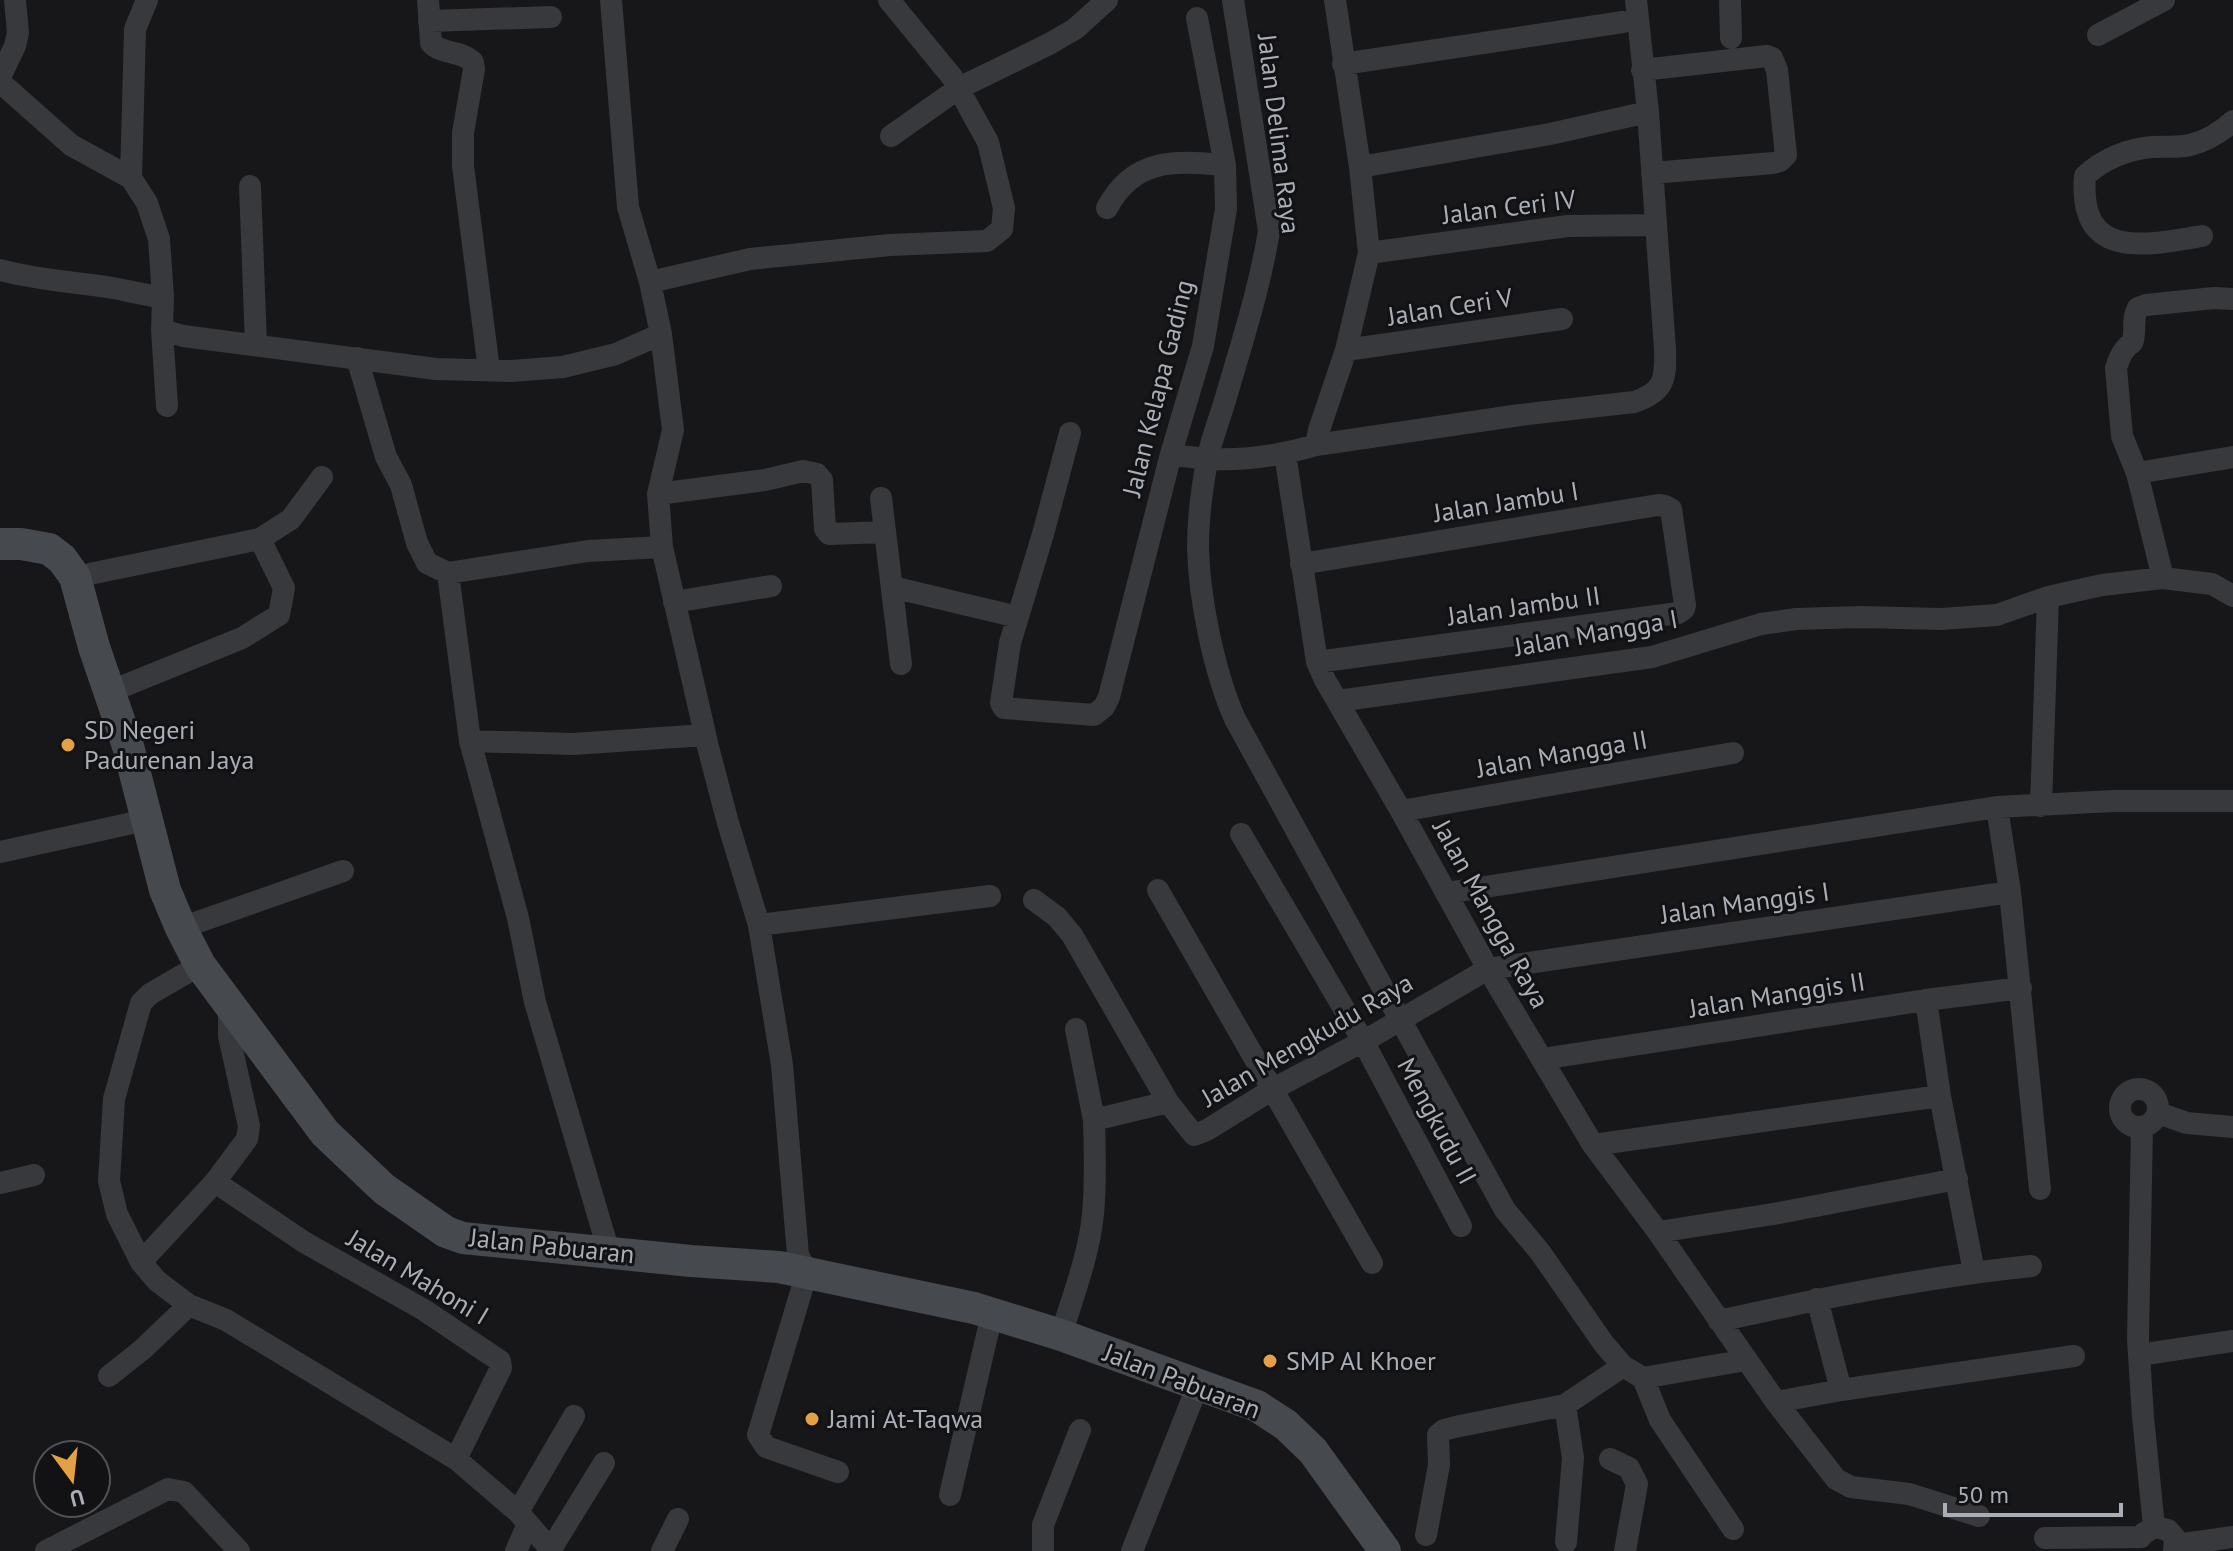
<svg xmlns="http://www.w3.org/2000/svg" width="2233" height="1551" font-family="'PT Sans',sans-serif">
  <rect width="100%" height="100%" fill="#171719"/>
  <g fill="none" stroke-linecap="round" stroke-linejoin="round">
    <path stroke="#38393d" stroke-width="22" d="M 147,0 L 135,29 L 131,178 L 147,203 L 159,239 L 163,297
      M 428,0 L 431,43 C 442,55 461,50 473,62 L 474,69 L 463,133 L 463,166 L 489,370
      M 611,0 L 628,207 L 650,282 L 661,334 L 673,430 L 658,494 L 662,547 L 708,747 L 728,823 L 759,925 L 782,1065 L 798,1255 L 807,1272 L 758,1435 L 766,1447 L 838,1472
      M 1233,0 L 1269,231 C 1260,287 1242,342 1226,397 C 1220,418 1211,440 1207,461 C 1202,488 1198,519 1198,547 C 1199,598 1214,672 1235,719 L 1505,1210 L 1540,1252 L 1604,1344 L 1623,1366 L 1643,1378 L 1746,1360
      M 1730,0 L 1731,38
      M 429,21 L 551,17
      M 2098,35 L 2164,0
      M 1343,64 L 1623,22
      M 1642,70 L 1767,56 L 1772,58 L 1777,70 L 1786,155 L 1780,161 L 1773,163 L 1652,173
      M 0,77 L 15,46 L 18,33 L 15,0
      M 0,82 L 71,145 L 131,178
      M 891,136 L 959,88 L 1049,44 L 1075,29 L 1107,0
      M 1360,167 L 1550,134 L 1648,112
      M 250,186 L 256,344
      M 1107,208 C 1134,157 1175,161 1225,165
      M 2202,236 C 2144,246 2078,260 2085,176 C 2103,159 2128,149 2152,147 C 2165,146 2178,148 2190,145 C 2206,141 2221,132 2233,121
      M 1369,253 L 1568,226 L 1655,225
      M 0,270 C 37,280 75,282 113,288 C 130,291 146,296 163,297 L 162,330 L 183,336 L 436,369 L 512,371 L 563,367 L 616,354 L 661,334
      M 650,282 L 750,259 L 890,245 L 987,241 L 1002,229 L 1004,208 L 988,142 L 952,77 L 889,0
      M 162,330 L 167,406
      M 1346,350 L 1562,319
      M 357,358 L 386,457 L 401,485 L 417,543 L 427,563 L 448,573 L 588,551 L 662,547
      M 1070,433 L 1043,534 L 1010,643 L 1001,703 L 1004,708 L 1094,715 L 1104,707 L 1109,697 L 1171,454 L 1203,346 L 1226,209 L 1225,165 L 1197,18
      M 1316,445 L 1319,430 L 1346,350 L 1369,253 L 1360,167 L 1335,0
      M 1171,454 C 1220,464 1269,459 1316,445 L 1520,415 L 1634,402 C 1665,392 1666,378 1665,349 L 1648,112 L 1636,0
      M 1285,454 L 1317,662 L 1325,680 L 1401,811 L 1488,969 L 1593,1145 L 1658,1232 L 1776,1402 L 1836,1479 L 1851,1487 L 1909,1494 L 1979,1516
      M 2137,473 L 2233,457
      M 658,494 L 765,480 L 803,471 L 817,474 L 822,480 L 825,529 L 829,534 L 885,532
      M 881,498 L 901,664
      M 1301,564 L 1658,505 L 1665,506 L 1671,509 L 1685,605 L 1684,609 L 1678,613 L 1317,662
      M 448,573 L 470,741 L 518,918 L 535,1002 L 609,1252
      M 75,577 L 260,539 L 291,519 L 322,477
      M 2163,578 L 2137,473 L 2122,436 L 2116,368 C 2119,358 2123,348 2132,343 C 2137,332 2131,319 2138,308 L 2146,305 L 2214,298 L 2233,299
      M 892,587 L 1018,617
      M 674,602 L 771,586
      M 109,692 L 242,638 L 279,615 L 284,588 L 260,539
      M 1338,701 L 1652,657 L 1761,624 L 1796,619 L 1862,617 L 1941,619 L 1997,615 L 2048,597 L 2102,585 L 2163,578 L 2212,584 L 2233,596
      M 470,741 L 573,744 L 705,735
      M 2041,806 L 2048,597
      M 1997,807 L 2010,892 L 2040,1189
      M 1401,811 L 1733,753
      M 1241,834 L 1363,1041 L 1461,1226
      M 0,852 L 146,820
      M 1158,890 L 1372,1263
      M 1446,893 L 1997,807 L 2113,801 L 2233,801
      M 1034,900 L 1057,917 L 1072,935 L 1168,1102 L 1194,1135 L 1207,1130 L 1273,1089 L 1371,1037 L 1488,969 L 2010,892
      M 759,925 L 990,896
      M 181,928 L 343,871
      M 200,965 L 150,994 L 141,1003 L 114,1099 L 109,1181 L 117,1214 L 141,1262 L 157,1281 L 189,1305 L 226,1320 L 456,1459 L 518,1512 L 552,1551
      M 1926,1000 L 1940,1096 L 1974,1272
      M 1076,1029 L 1094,1120 L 1168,1102
      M 1542,1059 L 1926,1000 L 2021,988
      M2120 1108a19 19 0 1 1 38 0a19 19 0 1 1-38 0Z
      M 2158,1113 L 2187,1123 L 2233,1127
      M 2142,1127 L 2138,1339 L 2143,1417 L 2154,1527
      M 1593,1145 L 1940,1096
      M 215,1182 L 304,1242 L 424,1310 L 500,1361 L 501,1368 L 456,1459
      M 0,1183 L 34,1175
      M 1658,1232 L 1779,1213 L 1957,1179
      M 141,1262 L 215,1182 L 247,1139 L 249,1126 L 229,1036 L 229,1002
      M 1817,1299 L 1841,1390
      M 1719,1321 C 1822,1298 1926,1277 2031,1266
      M 1061,1335 C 1073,1296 1089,1255 1093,1214 C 1096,1183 1095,1151 1094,1120
      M 2139,1355 L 2233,1341
      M 109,1376 L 143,1349 L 189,1305
      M 1643,1378 L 1660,1420 L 1733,1529
      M 1776,1402 L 1841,1390 L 2074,1356
      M 1610,1459 L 1629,1468 L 1637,1484 L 1625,1551
      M 950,1495 L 992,1314
      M 518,1512 L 574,1416
      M 2144,1533 L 2155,1527 L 2168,1530 L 2175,1538 L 2174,1551
      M 1426,1535 L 1439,1465 L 1438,1435 L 1444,1430 L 1455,1427 L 1565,1405
      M 2045,1538 L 2141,1537
      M 1566,1542 L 1573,1458 L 1565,1405 L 1623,1366
      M 2176,1545 L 2233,1537
      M 551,1549 L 604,1463
      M 46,1551 L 168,1489 L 184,1492 L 239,1551
      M 516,1551 L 528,1524
      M 662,1551 L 678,1519
      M 1043,1551 L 1043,1525 L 1080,1430
      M 1132,1551 L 1198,1385"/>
    <path stroke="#46494d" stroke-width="32" d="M 0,544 L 21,544 L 49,549 L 62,559 L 75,577 L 94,647 L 128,746 L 165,890 L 181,928 L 200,965 L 325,1133 L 384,1189 L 446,1232 L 463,1238 L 691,1261 L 779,1267 L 974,1308 L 1061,1335 L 1257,1406 L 1286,1425 L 1313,1451 L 1385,1551"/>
  </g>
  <g fill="#e4a044" stroke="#121214" stroke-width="3">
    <circle cx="68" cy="745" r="8"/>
    <circle cx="1270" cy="1361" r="8"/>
    <circle cx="812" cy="1419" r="8"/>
  </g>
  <g text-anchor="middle" stroke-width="6" stroke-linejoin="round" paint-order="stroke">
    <g font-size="26" fill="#aaafb7" stroke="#121214">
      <text transform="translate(1279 134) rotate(83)" y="9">Jalan Delima Raya</text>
      <text transform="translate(1509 207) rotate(-7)" y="9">Jalan Ceri IV</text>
      <text transform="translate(1450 307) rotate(-9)" y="9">Jalan Ceri V</text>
      <text transform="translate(1158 388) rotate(-76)" y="9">Jalan Kelapa Gading</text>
      <text transform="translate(1506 502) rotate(-9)" y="9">Jalan Jambu I</text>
      <text transform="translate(1524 606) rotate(-8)" y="9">Jalan Jambu II</text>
      <text transform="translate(1596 633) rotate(-10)" y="9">Jalan Mangga I</text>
      <text transform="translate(1562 754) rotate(-10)" y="9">Jalan Mangga II</text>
      <text transform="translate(1745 903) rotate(-8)" y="9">Jalan Manggis I</text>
      <text transform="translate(1491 914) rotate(61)" y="9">Jalan Mangga Raya</text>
      <text transform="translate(1777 995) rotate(-9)" y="9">Jalan Manggis II</text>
      <text transform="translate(1307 1040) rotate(-30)" y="9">Jalan Mengkudu Raya</text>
      <text transform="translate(1437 1121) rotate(62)" y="9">Mengkudu II</text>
      <text transform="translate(552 1246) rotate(6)" y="9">Jalan Pabuaran</text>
      <text transform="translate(418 1277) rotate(31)" y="9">Jalan Mahoni I</text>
      <text transform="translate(1182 1381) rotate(21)" y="9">Jalan Pabuaran</text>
    </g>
    <g font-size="26" fill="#aaafb7" stroke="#121214" text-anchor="start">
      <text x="84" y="739">SD Negeri<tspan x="84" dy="30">Padurenan Jaya</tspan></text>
      <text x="1286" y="1370">SMP Al Khoer</text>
      <text x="828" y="1428">Jami At-Taqwa</text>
    </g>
  </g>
  <g transform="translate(72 1479) rotate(165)"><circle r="38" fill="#121214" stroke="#4f5155" stroke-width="2"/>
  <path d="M0-6L14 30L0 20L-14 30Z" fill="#e4a044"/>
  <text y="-12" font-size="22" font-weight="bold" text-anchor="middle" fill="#aaafb7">U</text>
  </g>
  <path d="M1945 1503v12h176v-12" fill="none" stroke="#aaafb7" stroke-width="4"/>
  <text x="1957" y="1503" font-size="24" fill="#aaafb7" stroke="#121214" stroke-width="6" paint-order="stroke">50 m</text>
</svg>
